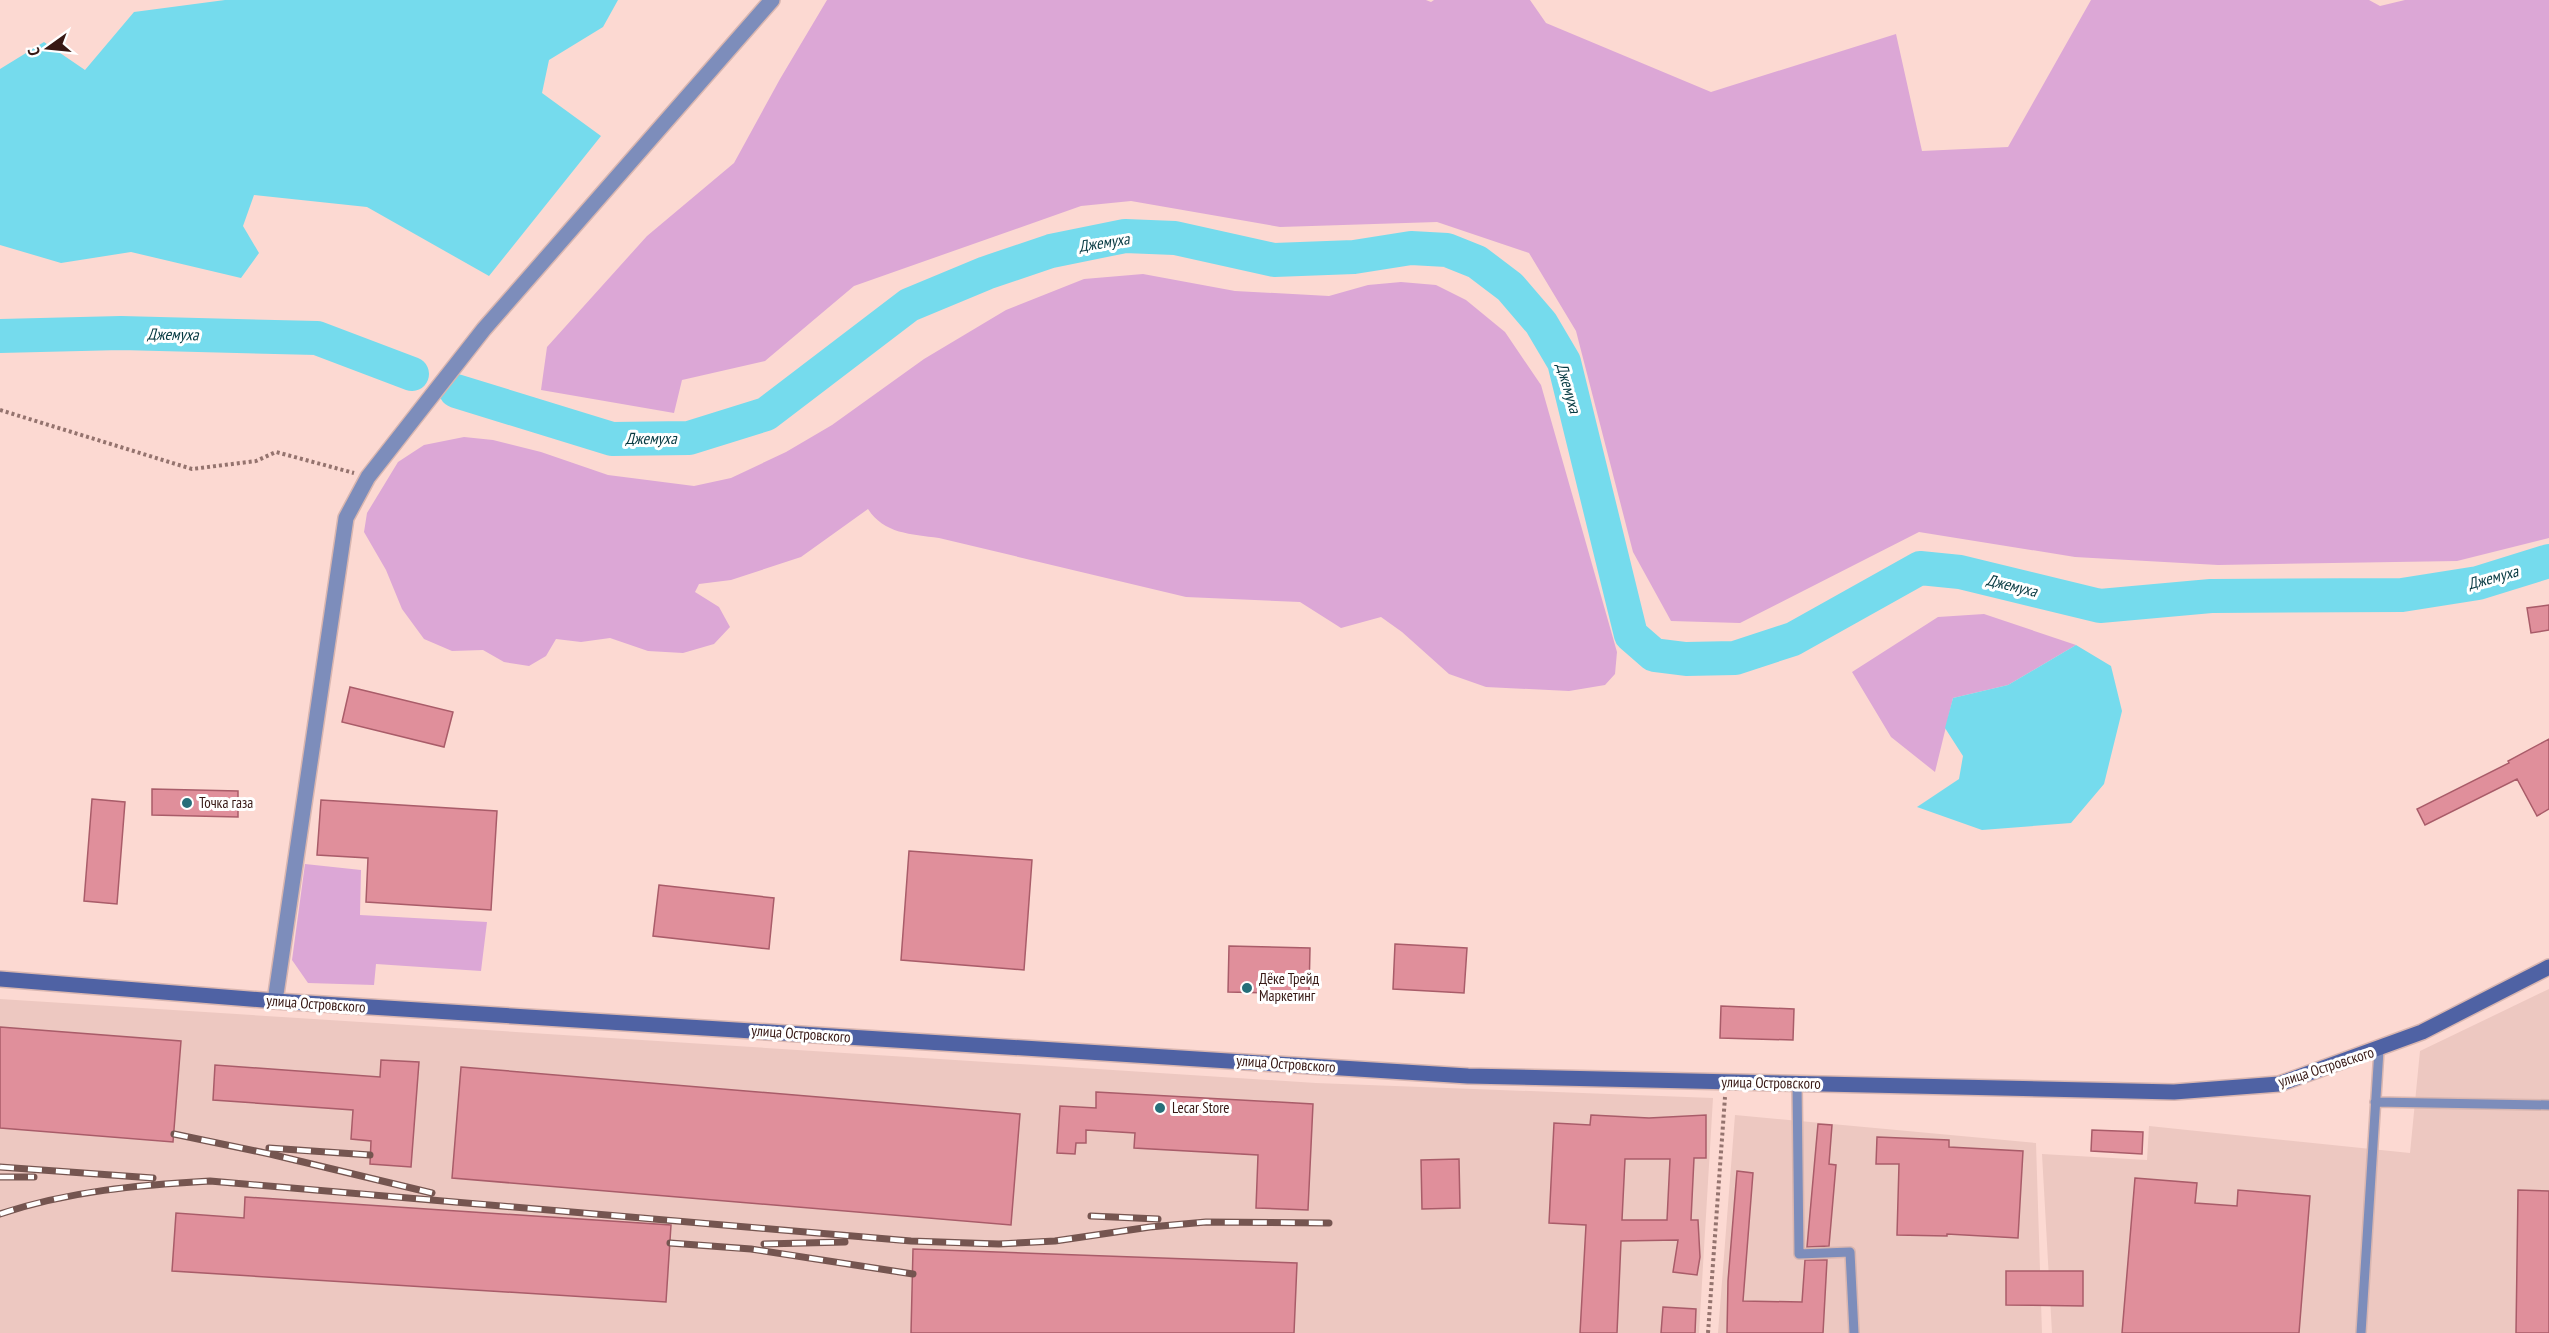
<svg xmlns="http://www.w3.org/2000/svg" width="2549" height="1333" font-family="'PT Sans Narrow',sans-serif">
  <rect width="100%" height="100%" fill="#fcd9d2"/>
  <path fill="#edc8c1" d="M 2549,989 L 2549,1333 L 2052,1333 L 2042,1154 L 2147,1160 L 2149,1126 L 2410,1153 L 2420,1051 Z
    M 0,999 L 1316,1083 L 1713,1098 L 1699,1333 L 0,1333 Z
    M 1735,1115 L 2036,1143 L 2042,1333 L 1718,1333 Z"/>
  <path fill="#dca7d6" d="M 827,0 L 1426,0 L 1431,2 L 1434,0 L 1530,0 L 1546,23 L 1711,92 L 1896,34 L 1922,151 L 2008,147 L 2091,0 L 2369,0 L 2380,6 L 2405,0 L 2549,0 L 2549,538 L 2457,561 L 2218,565 L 2075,557 L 1919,532 L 1740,623 L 1671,621 L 1633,552 L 1576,331 L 1529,253 L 1437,222 L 1280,227 L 1131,201 L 1081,206 L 854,286 L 765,361 L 682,380 L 674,413 L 541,390 L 547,347 L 647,236 L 734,163 L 780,79 Z
    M 1143,274 L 1235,291 L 1329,296 L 1368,285 L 1401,282 L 1436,285 L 1466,300 L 1505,332 L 1541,385 L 1617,652 L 1615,674 L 1605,685 L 1569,691 L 1486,687 L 1449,674 L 1402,632 L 1381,617 L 1341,628 L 1300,602 L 1186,597 L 939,538 C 911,534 884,534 868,509 L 801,557 L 731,580 L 699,584 L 695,592 L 719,607 L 730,627 L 714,644 L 683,653 L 648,651 L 610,638 L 581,642 L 556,639 L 546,656 L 529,666 L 504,662 L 483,650 L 452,651 L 424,639 L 402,609 L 386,570 L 364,532 L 367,513 L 398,462 L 424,445 L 464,437 L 493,440 L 541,452 L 608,475 L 694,486 L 731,478 L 786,452 L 832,425 L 924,359 L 1006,310 L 1084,279 Z
    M 1984,614 L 2076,645 L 2008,685 L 1953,698 L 1935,772 L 1891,737 L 1852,672 L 1938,617 Z
    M 305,864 L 361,870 L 360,915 L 487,922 L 481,971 L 376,964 L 374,985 L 308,983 L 292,960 Z"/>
  <path fill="#75dbed" d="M 225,0 L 618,0 L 603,27 L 549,60 L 542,93 L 601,136 L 489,276 L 367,207 L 254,195 L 243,226 L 259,253 L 241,278 L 131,252 L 61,263 L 0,245 L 0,69 L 44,42 L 85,70 L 134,12 Z
    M 2076,645 L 2111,666 L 2122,711 L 2104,784 L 2071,823 L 1982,830 L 1917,807 L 1959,779 L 1963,756 L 1945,728 L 1953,698 L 2008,685 Z"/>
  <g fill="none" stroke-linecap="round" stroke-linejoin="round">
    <path stroke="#75dbed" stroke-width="34" d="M 0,336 L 121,333 L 317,338 L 412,374
      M 456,391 L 612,439 L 689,438 L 766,414 L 909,305 L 986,273 L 1051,251 L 1125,236 L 1175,238 L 1274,260 L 1354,257 L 1411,248 L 1447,250 L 1477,262 L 1510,287 L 1541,323 L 1564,362 L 1631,635 L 1654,655 L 1686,659 L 1735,658 L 1793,639 L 1920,568 L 1960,572 L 2100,606 L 2211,596 L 2402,595 L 2478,583 L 2549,561"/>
  </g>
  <path fill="#e08f9b" stroke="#a95c69" stroke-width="1.5" fill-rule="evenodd" d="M 2549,605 L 2549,630 L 2531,633 L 2527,608 Z
    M 350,687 L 453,712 L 444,747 L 342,722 Z
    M 2549,739 L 2549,809 L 2537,816 L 2517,779 L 2425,825 L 2417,809 L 2509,763 L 2508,761 Z
    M 152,789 L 238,791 L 238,817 L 152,815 Z
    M 92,799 L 125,802 L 117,904 L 84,901 Z
    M 321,800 L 497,811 L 491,910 L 366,902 L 368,858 L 317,855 Z
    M 909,851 L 1032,860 L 1024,970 L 901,960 Z
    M 659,885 L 774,898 L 769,949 L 653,936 Z
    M 1395,944 L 1467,948 L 1464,993 L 1393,989 Z
    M 1229,946 L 1310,948 L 1309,994 L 1228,992 Z
    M 1721,1006 L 1794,1009 L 1793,1040 L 1720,1038 Z
    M 0,1027 L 181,1041 L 173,1142 L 0,1128 Z
    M 381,1060 L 419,1062 L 411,1167 L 370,1164 L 371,1141 L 351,1139 L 353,1110 L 213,1100 L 215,1065 L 380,1077 Z
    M 461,1067 L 1020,1114 L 1011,1225 L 452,1178 Z
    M 1096,1092 L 1313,1104 L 1308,1210 L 1256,1208 L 1258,1155 L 1134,1148 L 1135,1133 L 1086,1130 L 1086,1143 L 1076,1143 L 1075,1154 L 1057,1153 L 1060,1106 L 1096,1108 Z
    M 1591,1115 L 1649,1118 L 1706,1115 L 1706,1158 L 1694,1158 L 1691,1220 L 1698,1220 L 1700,1257 L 1697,1275 L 1673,1272 L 1678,1240 L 1621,1241 L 1617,1333 L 1580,1333 L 1586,1225 L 1549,1223 L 1554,1123 L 1590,1125 ZM 1625,1159 L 1670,1159 L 1667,1220 L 1622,1220 Z
    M 1818,1124 L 1832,1125 L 1829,1164 L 1836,1165 L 1829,1246 L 1807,1247 Z
    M 2092,1130 L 2143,1132 L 2142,1154 L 2091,1151 Z
    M 1877,1137 L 1949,1140 L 1949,1147 L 2023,1151 L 2018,1238 L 1947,1234 L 1947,1236 L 1897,1235 L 1899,1164 L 1876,1164 Z
    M 1459,1159 L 1460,1208 L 1422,1209 L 1421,1160 Z
    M 1737,1171 L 1753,1173 L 1743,1301 L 1802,1302 L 1805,1260 L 1827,1260 L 1823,1333 L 1727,1333 L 1728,1281 Z
    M 2135,1178 L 2197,1183 L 2195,1203 L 2237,1206 L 2238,1190 L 2310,1196 L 2299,1333 L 2122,1333 Z
    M 2518,1190 L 2549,1191 L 2549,1333 L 2516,1333 Z
    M 245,1197 L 671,1225 L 666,1302 L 172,1271 L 176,1213 L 244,1218 Z
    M 913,1249 L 1297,1263 L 1294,1333 L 911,1333 Z
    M 2006,1271 L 2083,1271 L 2083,1306 L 2006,1305 Z
    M 1663,1307 L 1696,1309 L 1695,1333 L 1661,1333 Z"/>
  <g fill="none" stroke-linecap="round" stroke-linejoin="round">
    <g stroke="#d9b6b0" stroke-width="12">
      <path id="lane" d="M 1797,1083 L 1799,1254 L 1850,1252 L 1854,1333
        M 2375,1102 L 2549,1105
        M 2361,1333 L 2379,1050"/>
    </g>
    <g stroke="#d9b6b0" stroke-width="18">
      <path id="street" d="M 275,1001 L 346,518 L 368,477 L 484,329 L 772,0"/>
    </g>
    <g stroke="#d9b6b0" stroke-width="18">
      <path id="secondary" d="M 0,979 L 275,1001 L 1468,1076 L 2174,1092 L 2279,1084 L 2422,1032 L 2549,967"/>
    </g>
    <path stroke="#94736e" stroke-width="4" stroke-dasharray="3 3" stroke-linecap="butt" d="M 0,410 L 192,469 L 256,461 L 276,452 L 354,473
      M 1708,1333 L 1725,1097"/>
    <use href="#lane" stroke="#7d8dbb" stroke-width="9"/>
    <use href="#street" stroke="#7d8dbb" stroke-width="15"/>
    <use href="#secondary" stroke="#4f62a4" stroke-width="15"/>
    <g stroke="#755550" stroke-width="7">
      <path id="rail" d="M 174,1134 L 270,1154 L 432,1193
        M 269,1148 L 370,1155
        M 0,1167 L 153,1178
        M 0,1177 L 34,1177
        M 0,1214 C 69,1191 138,1185 210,1181 L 911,1241 L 999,1244 L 1055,1241 L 1150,1227 L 1206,1222 L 1329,1223
        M 1091,1216 L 1158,1219
        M 670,1243 L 751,1249 L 913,1274
        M 764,1244 L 845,1242"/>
    </g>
    <use href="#rail" stroke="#fff" stroke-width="4.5" stroke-dasharray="14" stroke-linecap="butt"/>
  </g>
  <g fill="#266f7a" stroke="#fff" stroke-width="2">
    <circle cx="187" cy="803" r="6"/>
    <circle cx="1247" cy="988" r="6"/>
    <circle cx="1160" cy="1108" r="6"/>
  </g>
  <g text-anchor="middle" stroke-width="6" stroke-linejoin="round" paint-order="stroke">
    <g font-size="15" fill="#371814" stroke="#fff" text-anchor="start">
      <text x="199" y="808">Точка газа</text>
      <text x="1259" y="984">Дёке Трейд<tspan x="1259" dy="17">Маркетинг</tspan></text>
      <text x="1172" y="1113">Lecar Store</text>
    </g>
    <g font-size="15" fill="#371814" stroke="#fff">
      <text transform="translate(316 1004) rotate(4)" y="5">улица Островского</text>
      <text transform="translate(801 1034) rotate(4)" y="5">улица Островского</text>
      <text transform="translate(1286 1064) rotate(4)" y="5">улица Островского</text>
      <text transform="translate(2326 1067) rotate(-18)" y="5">улица Островского</text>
      <text transform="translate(1771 1083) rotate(1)" y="5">улица Островского</text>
    </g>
    <g font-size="16" font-style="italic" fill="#063941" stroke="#fff">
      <text transform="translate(1104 242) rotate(-9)" y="6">Джемуха</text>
      <text transform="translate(173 334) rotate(1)" y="6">Джемуха</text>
      <text transform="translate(1569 388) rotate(74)" y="6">Джемуха</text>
      <text x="651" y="444">Джемуха</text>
      <text transform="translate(2493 577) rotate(-15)" y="6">Джемуха</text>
      <text transform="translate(2012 585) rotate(14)" y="6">Джемуха</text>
    </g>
  </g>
  <g transform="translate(48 48) rotate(255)" stroke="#ffffff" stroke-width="4.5" paint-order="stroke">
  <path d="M0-4.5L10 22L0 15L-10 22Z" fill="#371814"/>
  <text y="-9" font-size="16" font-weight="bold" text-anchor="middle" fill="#371814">С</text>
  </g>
</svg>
